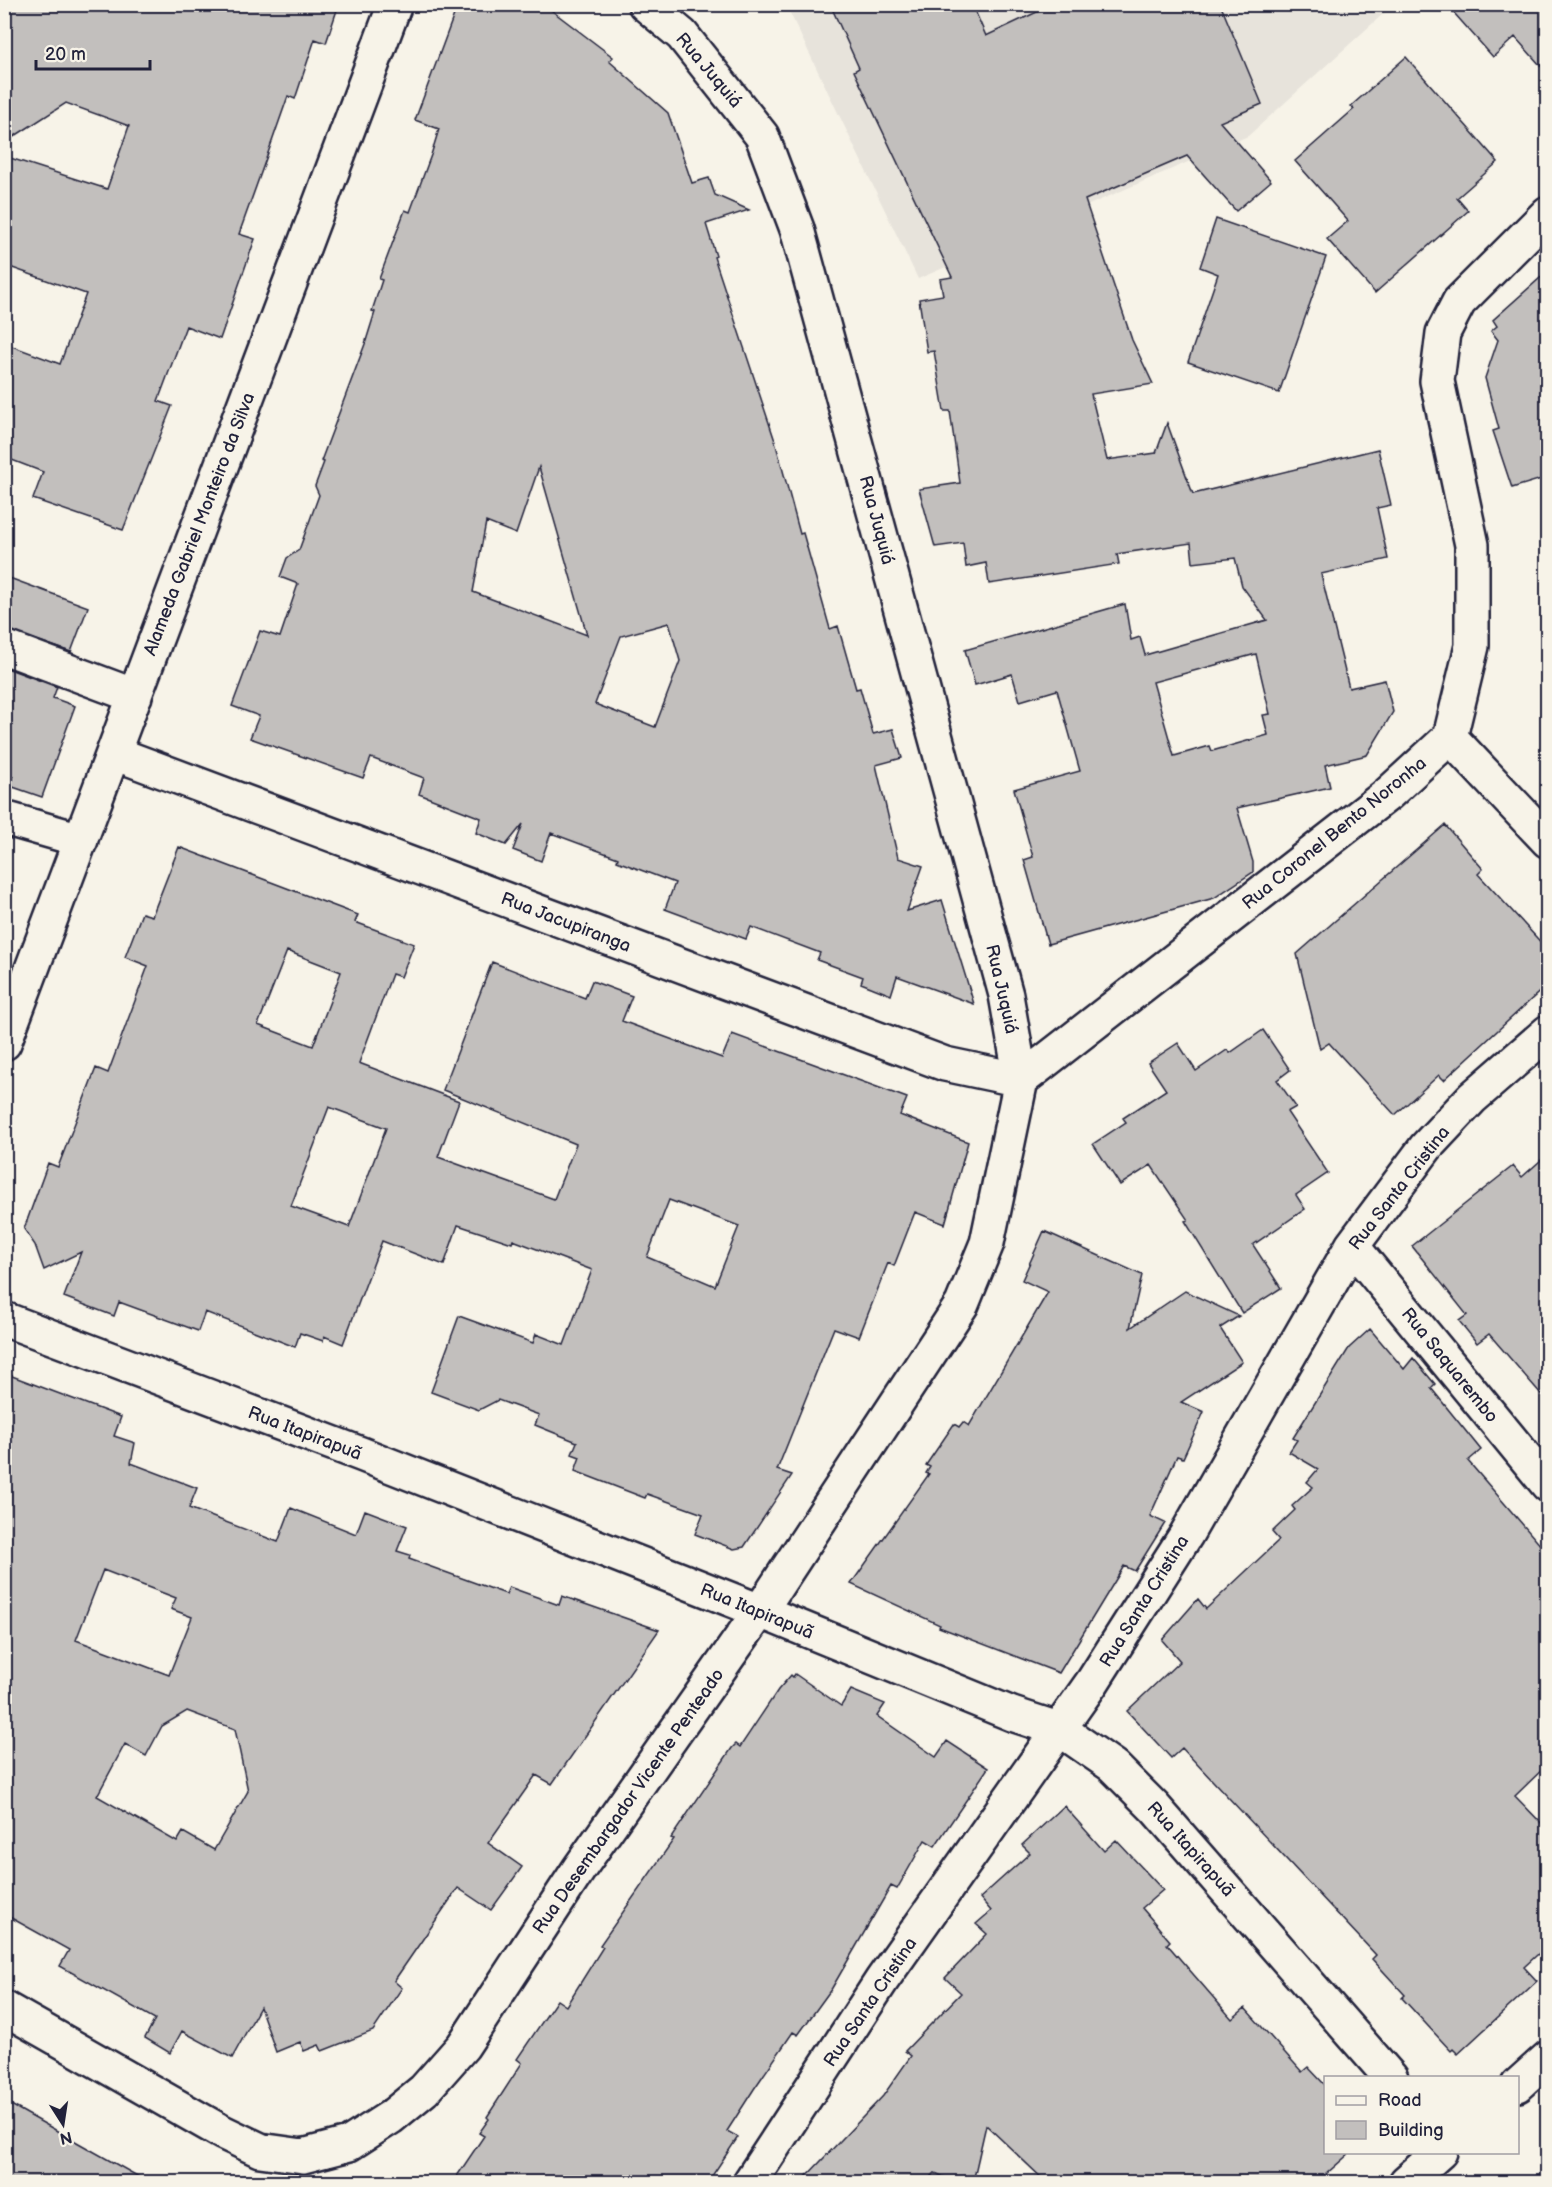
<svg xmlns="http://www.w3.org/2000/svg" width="1552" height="2187" font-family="'Balsamiq Sans',sans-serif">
  <rect width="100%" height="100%" fill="#f7f3e8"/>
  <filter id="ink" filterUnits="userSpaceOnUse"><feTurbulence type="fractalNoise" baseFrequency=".0167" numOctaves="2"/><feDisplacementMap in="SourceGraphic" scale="12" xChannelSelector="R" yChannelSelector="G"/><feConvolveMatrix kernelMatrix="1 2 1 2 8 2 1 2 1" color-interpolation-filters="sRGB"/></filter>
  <g filter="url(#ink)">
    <path fill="#e7e3db" d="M 783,5 L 1393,5 L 1248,136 L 918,279 L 788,9 Z"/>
    <path fill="#c2bfbd" stroke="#22223b" stroke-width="1.5" fill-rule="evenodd" d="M 4,4 L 339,4 L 326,43 L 315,39 L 295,99 L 288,96 L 268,153 L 239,234 L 255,239 L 220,339 L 186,326 L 158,401 L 172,406 L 123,530 L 33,499 L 43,472 L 4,457 L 4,343 L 60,364 L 86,294 L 4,265 L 4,156 L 107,189 L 129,126 L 66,103 L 4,143 Z
      M 458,4 L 543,4 L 613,57 L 609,61 L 668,113 L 692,183 L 709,178 L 715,195 L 749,210 L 706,224 L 716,256 L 714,257 L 775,441 L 800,534 L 803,533 L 830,629 L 838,626 L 856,689 L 860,688 L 873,734 L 893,729 L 902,758 L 876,765 L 898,858 L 923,866 L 907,911 L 942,900 L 974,1004 L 897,976 L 891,995 L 861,983 L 863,977 L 817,960 L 820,953 L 751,927 L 746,939 L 665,909 L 675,883 L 617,861 L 618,858 L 551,833 L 541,861 L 513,850 L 523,824 L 506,845 L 476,833 L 481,818 L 419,794 L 424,778 L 371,758 L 363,778 L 250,738 L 259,716 L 232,706 L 260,631 L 280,637 L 298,584 L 280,577 L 287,558 L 299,550 L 319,495 L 315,486 L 324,462 L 321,461 L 365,344 L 375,312 L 372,311 L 382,280 L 379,279 L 405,210 L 410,212 L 431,155 L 439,129 L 415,120 ZM 539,467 L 587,635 L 473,592 L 486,522 L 516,534 ZM 669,623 L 680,661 L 655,727 L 595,704 L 621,636 Z
      M 830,4 L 972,4 L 986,36 L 1054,4 L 1220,4 L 1224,13 L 1262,104 L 1220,122 L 1271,181 L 1236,211 L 1187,156 L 1085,200 L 1132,340 L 1153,384 L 1091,394 L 1107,460 L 1156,453 L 1167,423 L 1193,494 L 1378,449 L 1391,505 L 1377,508 L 1388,559 L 1321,574 L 1349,688 L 1385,680 L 1393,712 L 1367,755 L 1325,765 L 1330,787 L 1237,808 L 1253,862 L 1253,872 L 1214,898 L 1048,944 L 1024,860 L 1033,857 L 1014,789 L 1080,771 L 1057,690 L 1020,701 L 1012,674 L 975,685 L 965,650 L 1125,604 L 1131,640 L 1140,637 L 1145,655 L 1267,620 L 1242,586 L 1235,558 L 1193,563 L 1191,543 L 1117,554 L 1119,564 L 989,584 L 986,563 L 966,567 L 963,543 L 935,547 L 919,489 L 960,483 L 950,411 L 944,411 L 934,351 L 927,352 L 919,299 L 943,295 L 940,279 L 952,277 L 854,71 L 859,68 ZM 1256,654 L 1270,714 L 1263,715 L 1268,735 L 1212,751 L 1210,746 L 1174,756 L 1153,682 Z
      M 1446,4 L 1548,4 L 1548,74 L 1515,37 L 1493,57 Z
      M 1406,57 L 1498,162 L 1457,198 L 1468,211 L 1375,293 L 1327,239 L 1348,221 L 1295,161 L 1354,109 L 1351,106 Z
      M 1216,219 L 1326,257 L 1279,393 L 1188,362 L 1218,274 L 1200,267 Z
      M 1548,271 L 1548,477 L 1512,488 L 1493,431 L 1499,429 L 1485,378 L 1498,340 L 1491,331 L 1497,326 L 1493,320 Z
      M 4,576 L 88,607 L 71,652 L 4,629 Z
      M 4,667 L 57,687 L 53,698 L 75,706 L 42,797 L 10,786 L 13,777 L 4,774 Z
      M 1445,825 L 1483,869 L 1478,874 L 1548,950 L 1548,984 L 1444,1080 L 1439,1075 L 1395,1115 L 1329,1043 L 1320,1049 L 1297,954 Z
      M 179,847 L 358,915 L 355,922 L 414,944 L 401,977 L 392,974 L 359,1063 L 459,1101 L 438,1157 L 554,1199 L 576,1144 L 443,1090 L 492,962 L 585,998 L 592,981 L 632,996 L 622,1021 L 722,1058 L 732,1034 L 877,1087 L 907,1098 L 900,1115 L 968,1142 L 945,1224 L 915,1212 L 894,1266 L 888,1263 L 859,1337 L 834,1328 L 777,1470 L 792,1475 L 744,1547 L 734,1549 L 695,1534 L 703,1514 L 647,1494 L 645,1498 L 575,1471 L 580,1457 L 572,1454 L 577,1442 L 535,1425 L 539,1415 L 498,1400 L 479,1410 L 431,1392 L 459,1316 L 533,1343 L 536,1334 L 564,1345 L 592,1270 L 513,1240 L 512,1243 L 458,1225 L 444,1265 L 382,1241 L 343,1344 L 324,1336 L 323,1341 L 300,1333 L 295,1347 L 205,1312 L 198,1331 L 119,1302 L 114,1316 L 64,1297 L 81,1252 L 44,1270 L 35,1245 L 24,1229 L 48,1163 L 58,1167 L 96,1068 L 108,1073 L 148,966 L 125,957 L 142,913 L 152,916 ZM 287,951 L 341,972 L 313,1046 L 258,1025 ZM 329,1107 L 386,1128 L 349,1227 L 291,1206 ZM 669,1200 L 739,1226 L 715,1286 L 647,1257 Z
      M 1263,1030 L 1290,1070 L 1277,1080 L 1296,1107 L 1287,1112 L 1328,1173 L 1296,1195 L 1305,1209 L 1253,1245 L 1281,1288 L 1242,1313 L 1185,1221 L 1188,1220 L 1151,1165 L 1120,1185 L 1093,1144 L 1126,1122 L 1123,1118 L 1166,1090 L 1148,1063 L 1178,1043 L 1196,1071 L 1227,1050 L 1230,1053 Z
      M 1548,1154 L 1548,1402 L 1489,1334 L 1477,1343 L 1459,1321 L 1467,1315 L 1412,1246 L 1513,1166 L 1522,1177 Z
      M 1044,1231 L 1142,1275 L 1130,1328 L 1185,1291 L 1239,1316 L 1220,1328 L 1242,1362 L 1181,1402 L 1204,1412 L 1183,1458 L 1177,1456 L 1150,1516 L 1165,1523 L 1135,1571 L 1124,1566 L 1059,1673 L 939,1627 L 940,1625 L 851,1584 L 929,1474 L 926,1473 L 930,1467 L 926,1465 L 954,1424 L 959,1427 L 963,1422 L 969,1426 L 1048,1292 L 1022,1280 Z
      M 1370,1329 L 1404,1369 L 1413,1358 L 1435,1384 L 1431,1388 L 1481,1450 L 1468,1461 L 1548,1554 L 1548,1764 L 1515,1796 L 1548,1830 L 1548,1945 L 1524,1967 L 1537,1981 L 1458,2054 L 1453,2049 L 1451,2051 L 1402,1998 L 1405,1995 L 1372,1959 L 1376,1955 L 1182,1748 L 1171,1758 L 1127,1711 L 1180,1661 L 1162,1640 L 1198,1599 L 1206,1609 L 1279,1540 L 1272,1532 L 1295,1510 L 1292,1506 L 1313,1487 L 1307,1482 L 1318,1469 L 1289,1452 L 1297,1440 L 1293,1438 L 1349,1348 Z
      M 4,1373 L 121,1417 L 114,1436 L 135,1443 L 131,1463 L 197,1488 L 189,1508 L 278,1542 L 291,1508 L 356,1534 L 365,1510 L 407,1526 L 397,1551 L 410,1555 L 409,1559 L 506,1594 L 509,1587 L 559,1605 L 562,1596 L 659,1630 L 552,1784 L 536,1775 L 488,1843 L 522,1867 L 491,1910 L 458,1888 L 394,1981 L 402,1988 L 373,2031 L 322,2051 L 319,2045 L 304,2051 L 300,2042 L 276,2052 L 260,2007 L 232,2058 L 182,2031 L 170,2053 L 145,2038 L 155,2019 L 60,1966 L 69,1950 L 4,1914 ZM 103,1570 L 176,1598 L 171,1609 L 192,1617 L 169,1675 L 76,1640 ZM 187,1711 L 235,1729 L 248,1791 L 214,1850 L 183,1832 L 177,1842 L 97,1796 L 125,1744 L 146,1756 L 162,1726 Z
      M 795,1674 L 841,1706 L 851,1690 L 885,1704 L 877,1716 L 936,1757 L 947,1741 L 988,1768 L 935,1846 L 925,1840 L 897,1889 L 891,1886 L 832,1988 L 798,2035 L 793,2032 L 754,2089 L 727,2131 L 738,2137 L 708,2182 L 453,2182 L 484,2136 L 479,2133 L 489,2119 L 487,2117 L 522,2063 L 517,2059 L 557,2000 L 566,2006 L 603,1947 L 600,1945 L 674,1839 L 671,1838 L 732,1748 L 736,1744 L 740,1747 L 778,1690 L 791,1675 L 793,1677 Z
      M 1064,1806 L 1104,1851 L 1116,1840 L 1163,1890 L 1142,1908 L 1170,1941 L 1167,1944 L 1232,2019 L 1245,2008 L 1302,2072 L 1308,2067 L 1326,2086 L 1326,2152 L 1351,2152 L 1317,2182 L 1046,2182 L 986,2125 L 973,2182 L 955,2182 L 935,2173 L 926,2182 L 801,2182 L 883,2096 L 911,2056 L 905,2051 L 961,1993 L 945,1978 L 987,1934 L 976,1924 L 991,1911 L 980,1898 L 1030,1853 L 1022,1845 Z
      M 4,2101 L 75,2141 L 148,2182 L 4,2182 Z"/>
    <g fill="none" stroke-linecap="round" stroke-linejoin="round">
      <g stroke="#22223b" stroke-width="38">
        <path id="minor" d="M 4,647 L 135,696
          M 1450,737 L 1548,841
          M 114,753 L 945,1064 L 1021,1080
          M 4,818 L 81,840
          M 4,1043 L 395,4
          M 1021,1080 L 1388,794 L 1450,737 L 1472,646 L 1472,545 L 1437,381 L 1443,333 L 1459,302 L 1548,213
          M 1352,1246 L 1548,1485
          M 4,1319 L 361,1454 L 760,1611 L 1012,1714 L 1061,1730 L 1113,1766 L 1155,1808 L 1391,2078
          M 4,2008 L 222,2132 L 260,2150 L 303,2156 L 349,2144 L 391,2117 L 424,2090 L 463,2046 L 579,1869 L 760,1611 L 962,1304 L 987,1243 L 1021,1080 L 1006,995 L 797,229 L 762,136 L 682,35 L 645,4
          M 1518,2085 L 1548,2058
          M 750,2182 L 882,1980 L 1093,1681 L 1186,1535 L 1352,1246 L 1426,1147 L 1472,1098 L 1548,1032
          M 1406,2182 L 1440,2152"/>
      </g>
      <use href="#minor" stroke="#f7f3e8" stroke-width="33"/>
    </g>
  </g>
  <g text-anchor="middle" stroke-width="6" stroke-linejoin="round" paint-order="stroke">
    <g font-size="18" fill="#22223b" stroke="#f7f3e8">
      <text transform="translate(709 70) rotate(50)" y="6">Rua Juquiá</text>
      <text transform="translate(877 520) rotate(75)" y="6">Rua Juquiá</text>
      <text transform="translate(199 524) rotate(-69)" y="6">Alameda Gabriel Monteiro da Silva</text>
      <text transform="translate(1334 833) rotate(-39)" y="6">Rua Coronel Bento Noronha</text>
      <text transform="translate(566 922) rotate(21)" y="6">Rua Jacupiranga</text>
      <text transform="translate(1002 989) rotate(77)" y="6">Rua Juquiá</text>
      <text transform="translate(1399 1188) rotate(-52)" y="6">Rua Santa Cristina</text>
      <text transform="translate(1450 1365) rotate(51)" y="6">Rua Saquarembo</text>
      <text transform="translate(305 1433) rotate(21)" y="6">Rua Itapirapuã</text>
      <text transform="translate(1144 1601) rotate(-58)" y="6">Rua Santa Cristina</text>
      <text transform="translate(757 1611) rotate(22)" y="6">Rua Itapirapuã</text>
      <text transform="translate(628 1801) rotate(-55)" y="6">Rua Desembargador Vicente Penteado</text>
      <text transform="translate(1191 1849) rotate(48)" y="6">Rua Itapirapuã</text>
      <text transform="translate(870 2002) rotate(-56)" y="6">Rua Santa Cristina</text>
    </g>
  </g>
  <rect width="1552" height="2187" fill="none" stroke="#f7f3e8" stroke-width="24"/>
  <rect x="12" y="12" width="1528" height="2163" fill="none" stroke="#22223b" stroke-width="2" filter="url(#ink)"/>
  <rect x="1324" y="2076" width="195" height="78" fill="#f7f3e8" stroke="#a29fa3" stroke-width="1.5"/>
  <rect x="1336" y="2096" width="30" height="9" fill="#f7f3e8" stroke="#a29fa3" stroke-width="1.5"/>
  <text x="1378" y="2106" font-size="18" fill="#22223b">Road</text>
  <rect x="1336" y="2121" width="30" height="18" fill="#c2bfbd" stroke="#a29fa3" stroke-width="1.5"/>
  <text x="1378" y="2136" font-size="18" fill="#22223b">Building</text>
  <g transform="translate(63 2124) rotate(168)" stroke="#f7f3e8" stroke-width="4.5" paint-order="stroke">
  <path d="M0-4.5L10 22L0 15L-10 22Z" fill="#22223b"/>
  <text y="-9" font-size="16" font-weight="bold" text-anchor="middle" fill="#22223b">N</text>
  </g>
  <path d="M36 60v9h114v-9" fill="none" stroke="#22223b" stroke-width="3"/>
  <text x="45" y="60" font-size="18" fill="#22223b" stroke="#f7f3e8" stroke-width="4.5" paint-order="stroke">20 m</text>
</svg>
